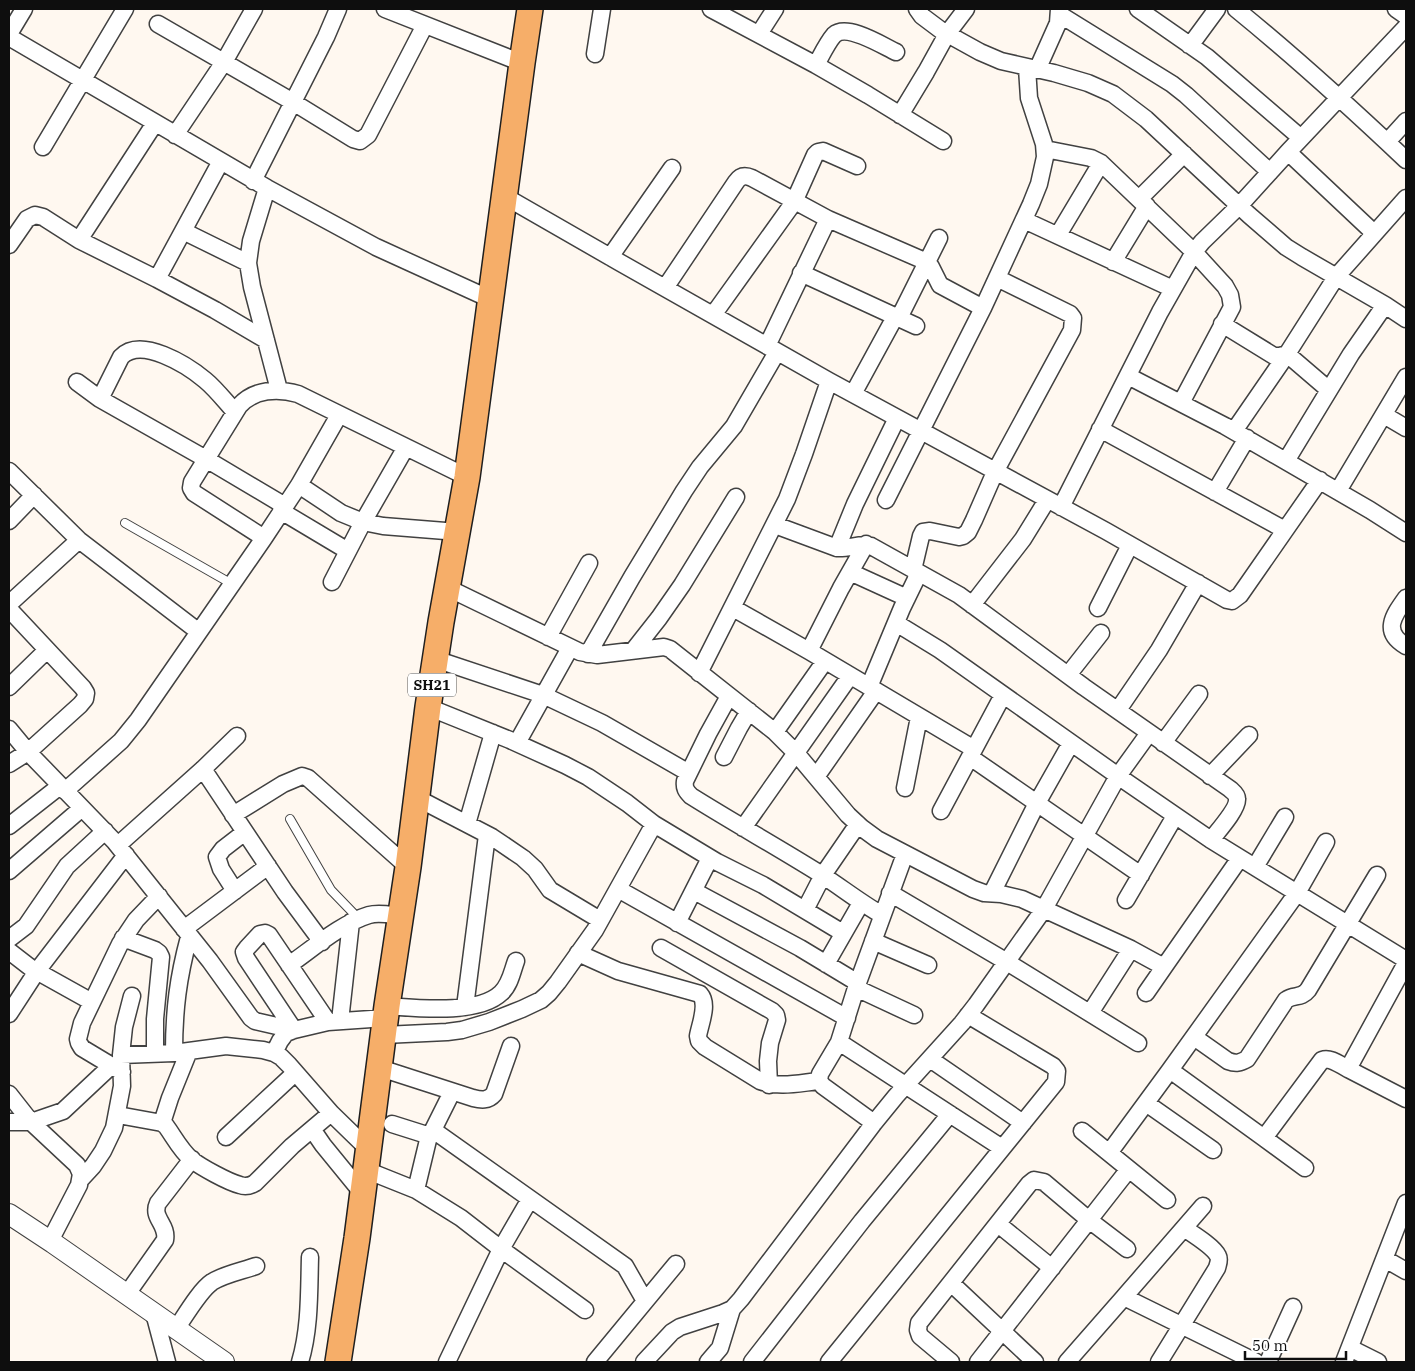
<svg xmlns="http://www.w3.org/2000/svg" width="1415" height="1371" font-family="'IBM Plex Serif',serif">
  <rect width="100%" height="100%" fill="#fff8f0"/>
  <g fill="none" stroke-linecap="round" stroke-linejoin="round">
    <g stroke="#414141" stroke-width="10">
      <path id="service" d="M 125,523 L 232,584
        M 290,819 L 331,890 L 359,919"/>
    </g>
    <g stroke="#414141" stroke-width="19">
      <path id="minor" d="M 385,9 L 522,63
        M 711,9 L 816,65 L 868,95 L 943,141
        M 917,9 L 922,16 L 942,31 L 980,52 L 1001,61 L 1054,73 L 1088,83 L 1113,94 L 1146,119 L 1249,215 L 1286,247 L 1302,257 L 1385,305 L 1406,319
        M 1138,9 L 1207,57 L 1301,138
        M 1236,9 C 1295,57 1351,108 1406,160
        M 1396,9 L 1406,16
        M 1059,14 L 1172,84 L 1186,95 L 1270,172
        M 158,24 L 293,102 L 353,139 L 360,141 L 368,135 L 425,25
        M 9,34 L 24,9
        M 759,34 L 775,9
        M 9,37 L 267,188 L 376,247 L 490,299
        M 1189,45 L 1192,43 L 1217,9
        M 595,54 L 602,9
        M 816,65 C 821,56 827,43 834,35 C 847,23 883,46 896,52
        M 1037,70 L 1058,23 L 1059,9
        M 900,115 L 926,72 L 947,34 L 966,9
        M 175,135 L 224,62 L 254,9
        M 1387,142 L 1406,121
        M 43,147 L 125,9
        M 1045,149 L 1091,158 L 1101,163 L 1194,252 L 1225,286 L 1230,295 L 1232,307 L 1181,403
        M 1288,152 L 1374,233
        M 253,181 L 326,37 L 338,9
        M 267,188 L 251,241 L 248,263 L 252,287 L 279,390
        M 504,196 L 619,262 L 829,381 L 1106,531 L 1227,600 L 1232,601 L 1240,595 L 1320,480
        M 1139,199 L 1184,154
        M 1024,220 L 1173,289
        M 183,231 L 248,263
        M 1058,235 L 1101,163
        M 79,240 L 155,123
        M 9,245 L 27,219 L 35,215 L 43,217 L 79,240 L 157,279 L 215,310 L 266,340
        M 610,257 L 672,168
        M 1113,262 L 1147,206
        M 801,273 L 916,326
        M 157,279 L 221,161
        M 665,288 L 736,182 C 740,176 745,175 752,178 L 828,219 L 927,262 L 931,267 L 940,285 L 983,308
        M 713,315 L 794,202 L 815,155 L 818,152 L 823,151 L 857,166
        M 899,318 L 939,238
        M 1222,324 L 1274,356 L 1280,356 L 1287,354 L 1336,277 L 1406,198
        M 767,346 L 828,219
        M 1128,376 L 1225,426 L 1370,510 L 1406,533
        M 77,382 L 100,399 L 206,459 L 285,506
        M 853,394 L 895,317
        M 100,399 L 121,357 C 141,336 187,365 205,380 C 216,389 225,401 235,412
        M 1384,415 L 1406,428
        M 1100,429 L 1285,530
        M 1234,431 L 1287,354 L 1329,390
        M 1286,461 L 1351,354 L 1385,305
        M 9,471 L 79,540 L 199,632
        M 299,485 L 341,513 L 363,522 L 383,526 L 458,532
        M 1338,491 L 1406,377
        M 1215,492 L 1247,438
        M 886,500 L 983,308 L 1031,204 L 1039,184 L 1045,157 L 1044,144 L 1029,98 L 1027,68
        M 1061,507 L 1160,312 L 1194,252 L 1202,242 L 1239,206 L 1288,152 L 1406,27
        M 281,511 L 348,551
        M 9,521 L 34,495
        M 775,525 L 837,548 C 849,549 860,543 871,546 L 959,595 L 1084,687 L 1230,789 C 1233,792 1237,794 1237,799 C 1238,809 1217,832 1211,840
        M 264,538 L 194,493 L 191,488 L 192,482 L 239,406 C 254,389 278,388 298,394 L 467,477
        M 837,548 L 855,504 L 897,418
        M 913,570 L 921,536 L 923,532 L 930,531 L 959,537 L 963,536 L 968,532 L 974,520 L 995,472 L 1072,330 L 1073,318 L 1070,314 L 997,278
        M 850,572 L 907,598
        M 332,582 L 363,522 L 406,447
        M 448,588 L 580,652 L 597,655 L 664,647 L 670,649 L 775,732 L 796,753 L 848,815 L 862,828 L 877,839 L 973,889 L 984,893 L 1001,894 L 1022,899 L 1131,949 L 1164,967 L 1240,858
        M 1406,598 C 1393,616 1382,632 1406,646
        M 9,604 L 79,540
        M 972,605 L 1023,539 L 1047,500
        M 733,608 L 809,651 L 974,749
        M 1098,608 L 1130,545
        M 9,609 L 83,688 L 86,693 L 85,699 L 80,705 L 28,752 L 9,764
        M 896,623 L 940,650 L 1128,783 L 1211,840 L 1406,960
        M 548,637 L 589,563
        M 633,651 L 659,618 L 682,585 L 736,497
        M 809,651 L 841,588 L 866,544
        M 588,654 L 632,577 L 684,491 L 700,467 L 734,426 L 777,352
        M 435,659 L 543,695 L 602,723 L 689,773
        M 699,673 L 787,499 L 804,454 L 829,381
        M 1068,675 L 1101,633
        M 9,687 L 47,650
        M 869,687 L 902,608 L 919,573
        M 729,696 L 708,734 L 685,781 C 684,788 686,791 691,796 C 734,823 779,848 822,875 C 842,888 861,903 882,915
        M 428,707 L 510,740 L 565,765 L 588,777 L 627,803 L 654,824 L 717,862 L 763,885 L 843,933
        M 1118,710 L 1159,650 L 1198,583
        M 9,729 L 28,752 L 115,842 L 210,961 L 251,1018 L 255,1021 L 294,1030
        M 775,732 L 825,661
        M 517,743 L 570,648
        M 1163,743 L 1199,694
        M 724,757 L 739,728 L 749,711
        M 970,757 L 1141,875
        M 203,769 L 285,892 L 322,942
        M 1210,776 L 1249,735
        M 816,777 L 876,691
        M 905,788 L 919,717
        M 65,791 L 121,741 L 138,720 L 264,538 L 299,485 L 339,415
        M 417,798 L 492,837 L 523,858 L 535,869 L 550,890 L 600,920
        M 941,811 L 1003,695
        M 233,815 L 283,784 L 302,776 L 308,778 L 408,867
        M 467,824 L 493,733
        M 9,826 L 60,786
        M 743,828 L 850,676
        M 118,845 L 203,769 L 237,736
        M 1255,867 L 1285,817
        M 9,871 L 82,808
        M 618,889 L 847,1018
        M 235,891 L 221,869 L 217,857 L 223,849 L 245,832
        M 694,891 L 800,948 L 858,983
        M 890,893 L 1007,962 L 1138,1043
        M 992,893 L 1037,803 L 1071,743
        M 1126,900 L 1175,816
        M 805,910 L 823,875 L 858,824
        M 677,923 L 710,858
        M 184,929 L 268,866
        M 123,938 L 155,950 L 159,953 L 161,957 L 155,1019 L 155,1054
        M 9,939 L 26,926 L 67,866 L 105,831
        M 873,941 L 928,965
        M 661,948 L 772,1011 L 776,1015 L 777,1020 L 770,1043 L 768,1061 L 769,1085
        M 9,951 L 31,968 L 92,1002
        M 578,953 L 618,971 L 700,994 C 709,1004 700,1024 698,1036 L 699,1041 L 705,1047 L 760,1081 C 779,1088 799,1083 819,1081
        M 826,964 L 861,903
        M 289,965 C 312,949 342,923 369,915 C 379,912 391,915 401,916
        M 856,988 L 914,1015
        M 1146,993 L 1164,967
        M 387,1006 C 417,1008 478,1015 501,993 C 510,985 512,972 516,961
        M 465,1007 L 487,835
        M 1090,1013 L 1131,949
        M 9,1014 L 37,971 L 126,855
        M 340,1021 L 351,922
        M 294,1030 L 246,958 L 244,952 L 247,948 L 260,934 L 265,933 L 269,935 L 328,1022
        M 384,1035 L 447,1032 L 462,1030 L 489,1022 L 522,1009 L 541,1000 L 549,993 L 558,982 L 595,930 L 654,824
        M 1194,1037 L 1228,1061 C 1236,1064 1240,1063 1247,1059 L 1286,1000 C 1294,994 1301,999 1308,990 L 1377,875
        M 839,1042 L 1002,1148
        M 174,1053 C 174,1010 178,978 189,937
        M 274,1053 L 280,1041 L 286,1033 L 294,1030 L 328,1022 L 386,1018
        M 121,1055 L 174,1053 L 226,1046 L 263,1050 L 274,1053 L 281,1057 L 289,1065 L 331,1113 L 369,1150
        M 930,1059 L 1023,1123
        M 380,1068 L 473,1098 C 481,1100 488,1101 494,1094 L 511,1046
        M 1348,1069 L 1406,1099
        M 1170,1070 L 1264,1138 L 1322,1060 C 1331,1057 1340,1065 1348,1069 L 1406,963
        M 122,1072 L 82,1048 L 79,1043 L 78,1039 L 82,1023 L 120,944 L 136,920 L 159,896
        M 9,1094 L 31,1122 L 77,1165 L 81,1174 L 79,1185 L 50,1241
        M 1146,1103 L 1213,1150
        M 118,1115 L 162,1123 L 166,1126 C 174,1137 181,1151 192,1160 C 201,1167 228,1182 240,1185 C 245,1187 250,1186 255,1183 L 292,1146 L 331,1113
        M 9,1122 L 31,1122 L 63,1111 L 111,1066
        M 162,1123 L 170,1098 L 189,1051
        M 874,1123 L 823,1086 L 819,1081 L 820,1074 L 839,1042 L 856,988 L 905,854
        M 392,1124 L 430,1136
        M 312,1129 L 323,1145 L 363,1194
        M 433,1130 L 625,1266 L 645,1301
        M 1082,1131 L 1167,1200
        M 226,1137 L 295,1073
        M 1264,1138 L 1305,1168
        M 1109,1153 L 1170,1070 L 1297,893 L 1326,842
        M 366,1170 L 416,1190 L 461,1218 L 501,1249 L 585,1310
        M 81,1179 L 93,1166 L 103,1151 L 114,1128 L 122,1086 L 121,1055 L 124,1027 L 132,996
        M 416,1190 L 428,1140 L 452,1092
        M 998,1224 L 1052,1268
        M 1385,1259 L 1406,1271
        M 951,1283 L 1035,1362
        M 127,1294 L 165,1240 C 168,1224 151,1218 158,1203 L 192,1159
        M 1124,1297 L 1203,1206
        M 154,1313 L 167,1362
        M 176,1329 C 185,1316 200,1290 212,1282 C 225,1274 242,1271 256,1266
        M 1350,1348 L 1378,1362
        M 300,1362 C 310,1329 309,1292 310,1257
        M 447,1362 L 501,1249 L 530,1199
        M 595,1362 L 676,1264
        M 644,1362 L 672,1332 L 680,1327 L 723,1313 L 732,1309 L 741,1299 L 874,1123 L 896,1096 L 962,1023 L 976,1005 L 1044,909 L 1118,776 L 1149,733
        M 708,1362 L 720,1348 L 732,1309
        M 752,1362 L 862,1221 L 950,1114
        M 829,1362 L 1056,1082 L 1057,1071 L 1053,1066 L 968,1015
        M 951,1362 L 920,1336 L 918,1330 L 919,1323 L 1029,1184 L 1034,1180 L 1044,1182 L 1089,1220 L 1127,1249
        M 978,1362 L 1129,1169
        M 1067,1362 L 1124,1297 L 1256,1362
        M 1159,1362 L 1217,1268 C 1218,1264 1220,1260 1218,1256 C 1214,1247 1193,1234 1184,1228
        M 1268,1362 L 1293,1307
        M 1344,1362 L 1406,1203"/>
    </g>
    <g stroke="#414141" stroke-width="22">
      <path id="tertiary" d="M 9,1214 L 53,1243 L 224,1362"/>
    </g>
    <g stroke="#1f1f1f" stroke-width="28">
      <path id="primary" d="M 338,1362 L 357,1238 L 387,1006 L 408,867 L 428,707 L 441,622 L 467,477 L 522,63 L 530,9"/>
    </g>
    <use href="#service" stroke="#fff" stroke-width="8"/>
    <use href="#minor" stroke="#fff" stroke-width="16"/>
    <use href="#tertiary" stroke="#fff" stroke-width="20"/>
    <use href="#primary" stroke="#f6ae69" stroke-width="25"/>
  </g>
  <g text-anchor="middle" stroke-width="5" stroke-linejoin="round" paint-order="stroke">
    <rect fill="#fff" stroke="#565656" stroke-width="1" x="408" y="673.5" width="48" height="23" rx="4"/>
    <g font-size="14" font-weight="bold" fill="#0e0e0e">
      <text x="432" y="690">SH21</text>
    </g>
  </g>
  <rect width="1415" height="1371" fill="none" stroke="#0e0e0e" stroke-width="20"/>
  <path d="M1245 1351v8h101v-8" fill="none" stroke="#0e0e0e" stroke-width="2.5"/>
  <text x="1252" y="1351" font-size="15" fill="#0e0e0e" stroke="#ffffff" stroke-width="4" paint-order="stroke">50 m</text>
</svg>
